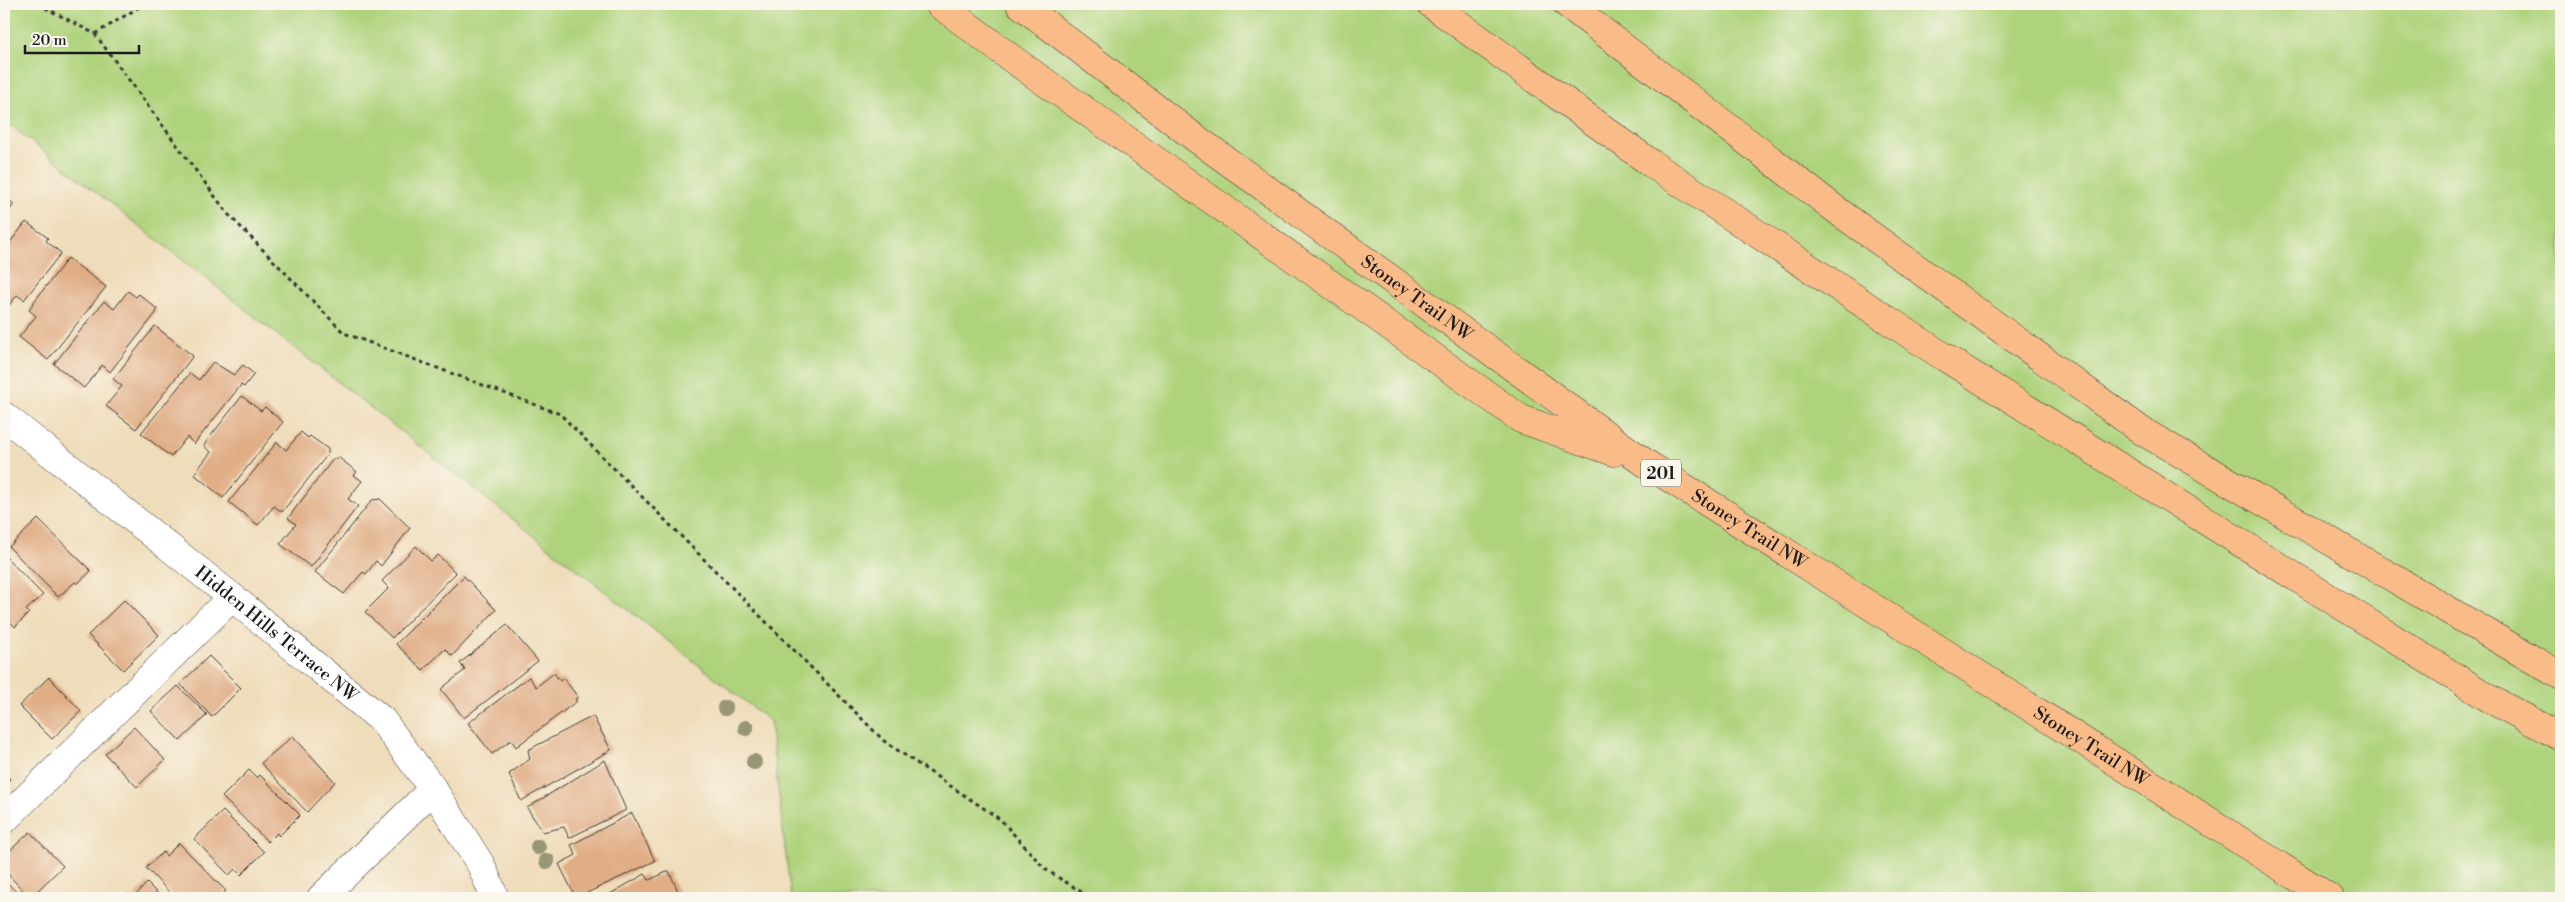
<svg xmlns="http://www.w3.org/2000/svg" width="2565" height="902" font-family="'Libre Bodoni',serif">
  <rect width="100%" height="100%" fill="#fbf7ec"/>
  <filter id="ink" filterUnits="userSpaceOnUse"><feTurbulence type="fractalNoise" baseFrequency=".02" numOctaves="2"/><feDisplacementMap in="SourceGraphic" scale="10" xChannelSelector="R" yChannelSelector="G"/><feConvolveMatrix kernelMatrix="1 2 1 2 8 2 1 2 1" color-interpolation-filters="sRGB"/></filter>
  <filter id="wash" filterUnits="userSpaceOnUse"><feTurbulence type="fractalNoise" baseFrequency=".0096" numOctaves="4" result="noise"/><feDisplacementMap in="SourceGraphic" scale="20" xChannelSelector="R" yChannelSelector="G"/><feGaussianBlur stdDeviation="1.12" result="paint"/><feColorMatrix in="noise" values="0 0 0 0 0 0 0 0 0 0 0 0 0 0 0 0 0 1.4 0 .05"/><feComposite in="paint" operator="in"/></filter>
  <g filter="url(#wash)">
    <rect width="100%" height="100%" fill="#efdcba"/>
    <path fill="#aed37c" stroke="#65784c" d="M 4,4 L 2561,4 L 2561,898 L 791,898 L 770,721 L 4,120 Z"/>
    <g id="blocks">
      <path fill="#e0ad85" d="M 4,191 L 9,195 L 6,198 L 14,204 L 4,218 Z
        M 26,222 L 48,238 L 46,241 L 61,253 L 24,300 L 17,295 L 4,312 L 4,250 Z
        M 4,225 L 10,230 L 4,239 Z
        M 68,258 L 106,287 L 48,360 L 19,337 L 36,316 L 29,310 L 33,303 Z
        M 128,291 L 136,297 L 139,294 L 157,309 L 156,313 L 110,372 L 102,365 L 84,388 L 54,364 L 104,301 L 114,309 Z
        M 155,326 L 193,356 L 136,429 L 106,406 L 122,386 L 113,379 Z
        M 213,362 L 234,375 L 243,365 L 254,374 L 244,387 L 241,385 L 194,444 L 187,437 L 171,457 L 141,433 L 190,373 L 199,380 Z
        M 242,396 L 261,411 L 265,407 L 283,422 L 223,498 L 194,474 L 211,452 L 204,446 L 206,442 Z
        M 301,432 L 308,438 L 310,436 L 328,449 L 328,454 L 282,512 L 274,506 L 258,525 L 229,502 L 277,442 L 286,450 Z
        M 338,457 L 357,472 L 354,475 L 362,481 L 348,499 L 358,506 L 311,567 L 280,544 L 296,524 L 288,518 L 334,458 L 336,460 Z
        M 380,499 L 410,528 L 381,566 L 376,561 L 366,574 L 363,572 L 344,594 L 315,572 L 372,500 Z
        M 38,519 L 91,571 L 77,584 L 75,582 L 58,597 L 9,547 Z
        M 416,546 L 431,561 L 438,555 L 456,573 L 392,638 L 365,612 L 389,588 L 382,581 Z
        M 4,555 L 43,595 L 26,610 L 29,613 L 15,627 L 4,615 Z
        M 464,576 L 496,610 L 452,656 L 445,649 L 423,670 L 396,644 Z
        M 124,600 L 159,635 L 123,670 L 88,635 Z
        M 507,625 L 538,661 L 464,718 L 441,689 L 465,670 L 460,663 Z
        M 209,656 L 241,688 L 212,717 L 180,684 Z
        M 554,673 L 560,681 L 563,678 L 578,697 L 575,699 L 577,701 L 516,747 L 511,740 L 492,754 L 468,723 L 529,677 L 536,687 Z
        M 49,677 L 81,711 L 52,739 L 19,706 Z
        M 178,686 L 207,715 L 180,741 L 151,711 Z
        M 593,716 L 611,750 L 521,801 L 509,774 L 530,759 L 528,750 Z
        M 134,727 L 165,760 L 137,787 L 105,754 Z
        M 293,736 L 335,782 L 307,812 L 261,763 Z
        M 605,760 L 626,810 L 569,838 L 564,827 L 543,832 L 527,808 Z
        M 249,770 L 257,778 L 260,775 L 300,815 L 279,836 L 277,833 L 268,842 L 222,797 Z
        M 4,773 L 10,779 L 4,785 Z
        M 223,811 L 264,852 L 241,875 L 235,869 L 229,875 L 194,839 Z
        M 632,813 L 655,861 L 576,898 L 559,864 L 576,855 L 571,845 Z
        M 30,832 L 63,866 L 30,898 L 4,870 L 4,856 Z
        M 179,843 L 226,891 L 218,898 L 175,898 L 146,868 L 163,852 L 166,856 Z
        M 669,871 L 681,898 L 603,898 L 645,874 L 649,880 Z
        M 4,879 L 22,898 L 4,898 Z
        M 147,883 L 162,898 L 127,898 L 130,895 L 133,898 Z"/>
    </g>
  </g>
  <g filter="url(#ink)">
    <use href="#blocks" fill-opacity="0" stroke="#3c3934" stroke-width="1"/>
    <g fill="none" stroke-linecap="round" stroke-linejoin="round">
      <g stroke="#3c3934" stroke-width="29">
        <g id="minor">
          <path id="s1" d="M 4,416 L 232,597 L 382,720 L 433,789 L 481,865 L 495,898"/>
          <path d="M 4,820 L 232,597"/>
          <path d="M 321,898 L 433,789"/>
        </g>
      </g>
      <g stroke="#3c3934" stroke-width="29">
        <g id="highway">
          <path d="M 939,4 L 1011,58 L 1521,419 L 1614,452"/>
          <path id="s2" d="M 1020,4 L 1190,134 L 1644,462 L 2330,898"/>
          <path d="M 1431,4 L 1652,164 L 1941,355 L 2492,700 L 2561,737"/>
          <path d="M 1567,4 L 1839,212 L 2142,431 L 2561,676"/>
        </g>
      </g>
      <path stroke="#3c3934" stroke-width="3" stroke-dasharray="4 4" stroke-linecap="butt" d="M 38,4 L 95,34 L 228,214 L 344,333 L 560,414 L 884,741 L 1001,820 L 1045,869 L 1091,898
        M 95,34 L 141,6"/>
      <use href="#minor" stroke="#fff" stroke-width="28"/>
      <use href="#highway" stroke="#f9bc89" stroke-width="28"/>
    </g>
    <g fill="#979676">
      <circle cx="725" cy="708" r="8"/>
      <circle cx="746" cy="728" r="8"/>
      <circle cx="754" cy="762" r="8"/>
      <circle cx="538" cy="847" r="8"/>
      <circle cx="547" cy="861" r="8"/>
    </g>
  </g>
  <g text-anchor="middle" stroke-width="4" stroke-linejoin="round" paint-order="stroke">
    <rect fill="#fbf7ec" stroke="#5f5e5a" stroke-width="1" x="1641" y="459.5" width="40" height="27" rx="4"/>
    <g font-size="16" font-weight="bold" fill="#1c1c1c">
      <text x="1661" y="479">201</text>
    </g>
    <g font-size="18" fill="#1c1c1c" stroke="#fbf7ec">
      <text dy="6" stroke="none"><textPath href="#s2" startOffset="494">Stoney Trail NW</textPath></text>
      <text dy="6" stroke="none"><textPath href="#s2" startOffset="899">Stoney Trail NW</textPath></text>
      <text dy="6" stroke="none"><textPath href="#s1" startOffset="349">Hidden Hills Terrace NW</textPath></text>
      <text dy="6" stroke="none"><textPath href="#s2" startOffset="1304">Stoney Trail NW</textPath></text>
    </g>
  </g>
  <rect width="2565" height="902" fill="none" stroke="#fbf7ec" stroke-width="20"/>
  <path d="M25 45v8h114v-8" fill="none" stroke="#1c1c1c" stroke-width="2.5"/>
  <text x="32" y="45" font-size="15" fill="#1c1c1c" stroke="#fbf7ec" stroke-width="4" paint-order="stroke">20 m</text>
</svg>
